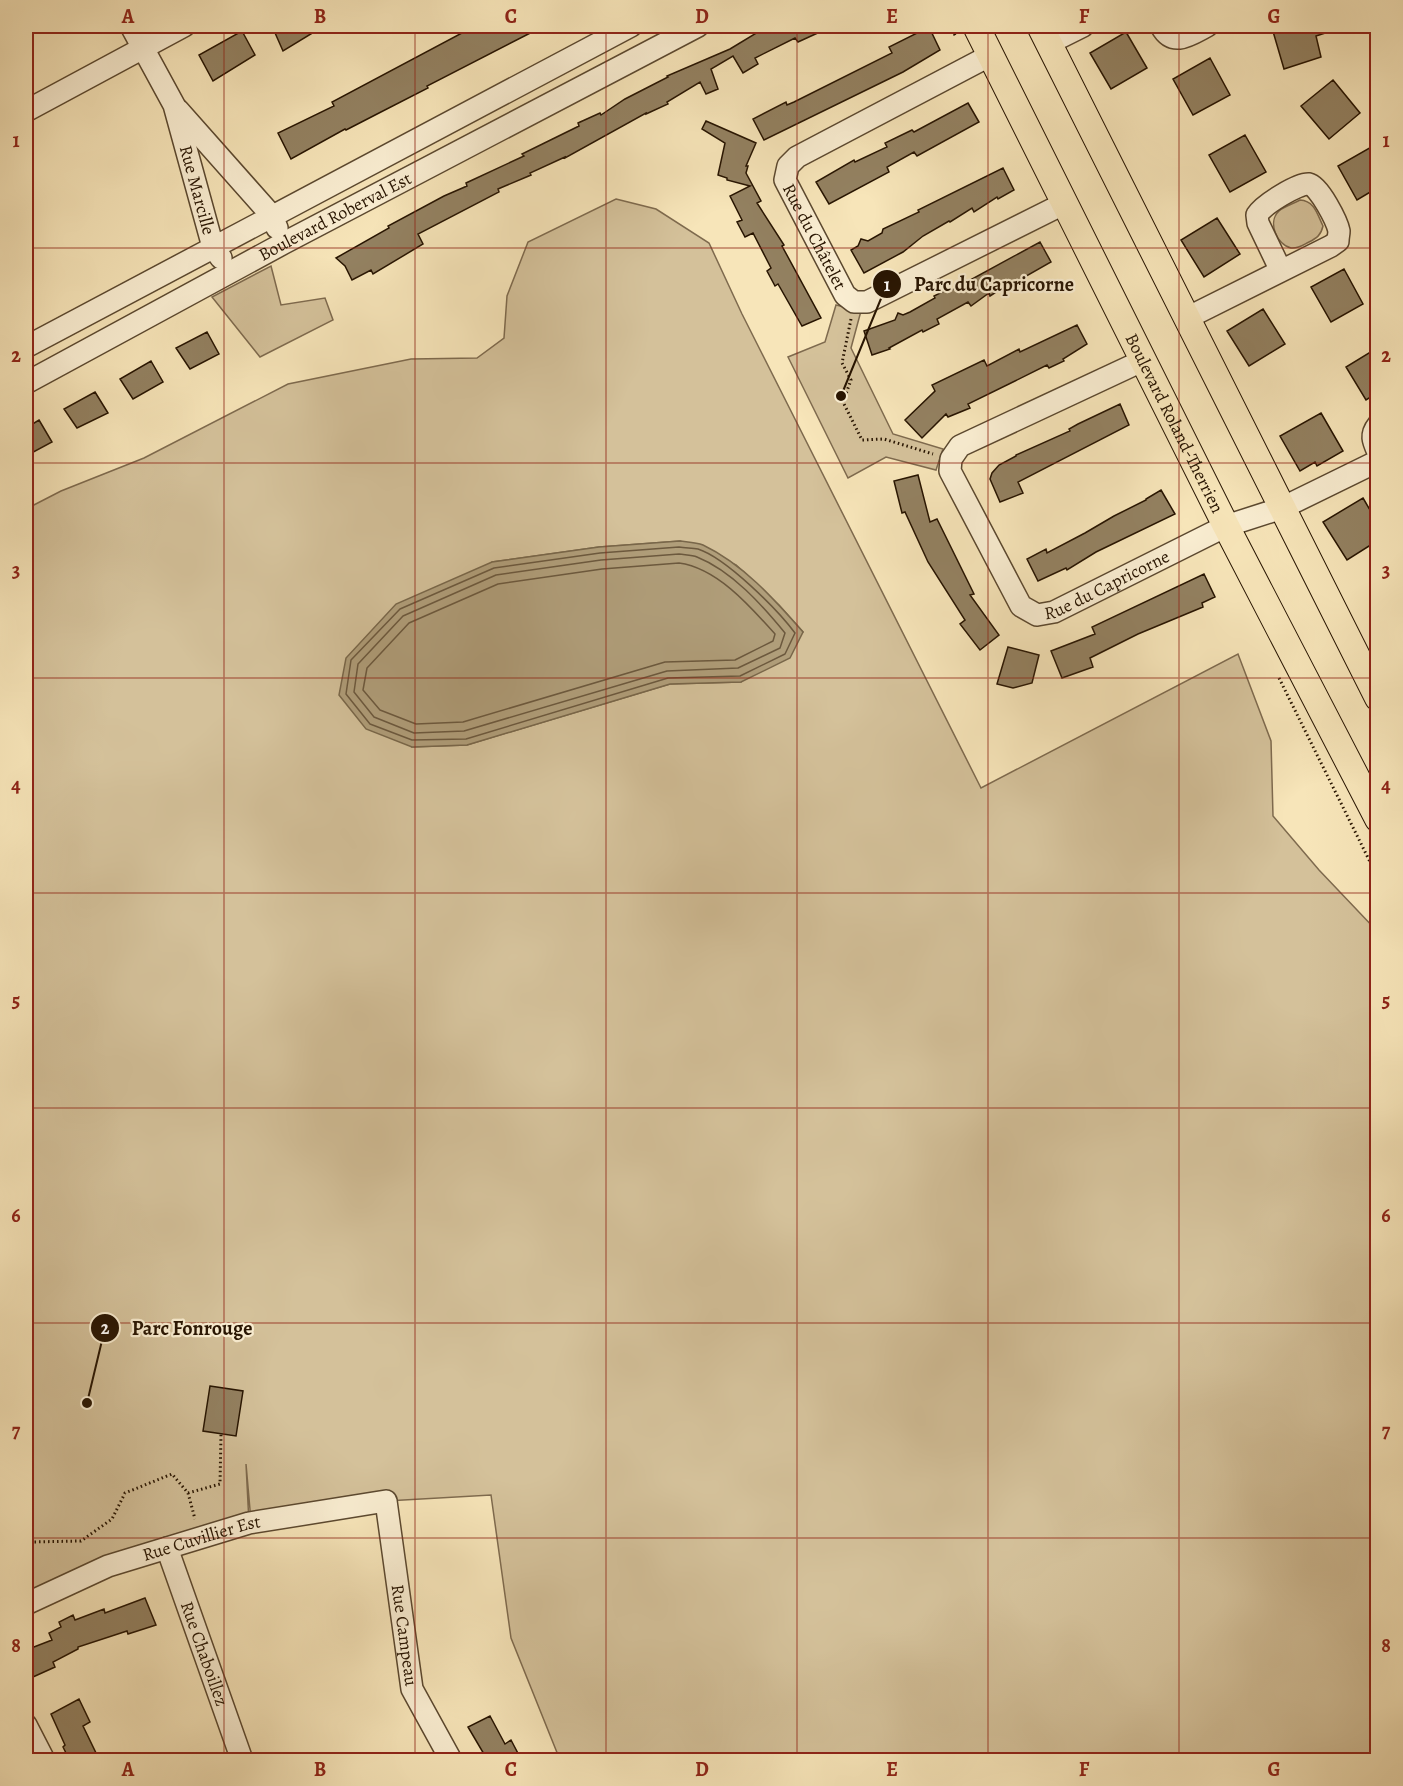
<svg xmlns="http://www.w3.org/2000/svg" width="1403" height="1786" font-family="Alegreya,serif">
  <rect width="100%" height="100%" fill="#f7e5b9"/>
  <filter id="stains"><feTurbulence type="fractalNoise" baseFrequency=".00333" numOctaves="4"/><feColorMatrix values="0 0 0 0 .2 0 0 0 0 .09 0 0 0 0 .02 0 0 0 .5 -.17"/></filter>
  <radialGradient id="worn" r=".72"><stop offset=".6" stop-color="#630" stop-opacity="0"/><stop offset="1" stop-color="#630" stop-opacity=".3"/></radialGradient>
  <path fill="#d4c19a" stroke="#7e6a4e" stroke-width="1.5" fill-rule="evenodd" d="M 616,199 L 656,209 L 709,243 L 742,314 L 981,788 L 1238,654 L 1271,741 L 1273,816 L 1319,870 L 1377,931 L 1377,1760 L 560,1760 L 511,1638 L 491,1495 L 386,1501 L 251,1521 L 246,1464 L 249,1523 L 26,1604 L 26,1200 L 29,1203 L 26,1194 L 26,509 L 61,491 L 144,458 L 288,384 L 411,359 L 477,358 L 504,338 L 507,296 L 528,242 ZM 680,541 L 736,565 L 779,605 L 803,632 L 741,682 L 670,684 L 467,745 L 412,747 L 492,562 L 599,547 Z
    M 1300,200 C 1315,201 1317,214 1323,226 C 1321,235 1317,238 1309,242 C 1303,245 1298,249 1291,248 C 1277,245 1267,222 1279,211 C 1284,206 1293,204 1300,200 Z
    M 271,266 L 281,305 L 325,298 L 333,320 L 260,357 L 212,297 Z
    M 836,305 L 861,311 L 851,348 L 893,434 L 943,449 L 936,470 L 886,457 L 848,478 L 788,357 L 825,342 Z"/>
  <path fill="#b09e7a" stroke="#79674a" stroke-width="1.5" d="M 680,541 C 687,542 696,542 703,545 C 743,564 774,599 803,632 L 790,658 L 741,682 L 670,684 L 467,745 L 412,747 L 366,729 L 339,695 L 346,658 L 396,604 L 492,562 L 599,547 Z"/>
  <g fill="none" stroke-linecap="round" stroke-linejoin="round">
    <path stroke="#6c593e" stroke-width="1.5" d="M 679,547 C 685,548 692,548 698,549 C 726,558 777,609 795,633 L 785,654 L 740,676 L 668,678 L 466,739 L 412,740 L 370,724 L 346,694 L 351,660 L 400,609 L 494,568 L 600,553 Z
      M 679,554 C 685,555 692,555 697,557 C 732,571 762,605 785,633 L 780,648 L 738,668 L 667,671 L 464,731 L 414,733 L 374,717 L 354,692 L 358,664 L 403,616 L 496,575 L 601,560 Z
      M 679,563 C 717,568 750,606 775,634 L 773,641 L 735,660 L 665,662 L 463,722 L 416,724 L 380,710 L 363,690 L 367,668 L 409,623 L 498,584 L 602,569 Z"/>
  </g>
  <path fill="#938161" stroke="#271401" stroke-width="1.5" d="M 272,26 L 324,26 L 283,51 Z
    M 475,26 L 544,26 L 427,86 L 428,88 L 379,113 L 346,130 L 345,129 L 291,159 L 278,133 L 334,106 L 332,102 Z
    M 768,26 L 833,26 L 798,42 L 795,38 L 755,58 L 758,64 L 743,73 L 733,56 L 711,69 L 718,89 L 706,94 L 700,82 L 667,102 L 668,104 L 646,114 L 646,113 L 565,158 L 565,157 L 530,173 L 531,175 L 498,189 L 499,192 L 418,234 L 423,244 L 373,274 L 371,270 L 352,280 L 345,266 L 336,258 L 389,228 L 388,226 L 444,196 L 467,186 L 466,183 L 524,156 L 522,154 L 579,126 L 578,123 L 600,113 L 601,115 L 625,99 L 668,77 L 667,76 L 730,49 Z
    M 1280,26 L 1341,26 L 1341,28 L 1316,36 L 1321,57 L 1284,69 L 1272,28 Z
    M 929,27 L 940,50 L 903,72 L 764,140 L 753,119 L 786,102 L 787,105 L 794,102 L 892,53 L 889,47 Z
    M 242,31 L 255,55 L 213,81 L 199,55 Z
    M 1126,32 L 1147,68 L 1111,89 L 1090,53 Z
    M 1210,58 L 1230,95 L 1193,115 L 1173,79 Z
    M 1333,80 L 1360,113 L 1329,139 L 1301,106 Z
    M 968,103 L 979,122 L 917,156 L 914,152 L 887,167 L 889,172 L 829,204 L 816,182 L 854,160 L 855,162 L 887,147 L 885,143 L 912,130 L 914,132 Z
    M 706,121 L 756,143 L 746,166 L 748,166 L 746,173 L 761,201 L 757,203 L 784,245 L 782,246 L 821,318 L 802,326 L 778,284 L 775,286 L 767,271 L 771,268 L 753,233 L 745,237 L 737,222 L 742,220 L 730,196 L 750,186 L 727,180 L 727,178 L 718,175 L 725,143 L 702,129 Z
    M 1245,135 L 1266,172 L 1230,192 L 1209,155 Z
    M 1373,146 L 1377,154 L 1377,188 L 1357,200 L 1338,166 Z
    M 1003,168 L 1014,190 L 998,199 L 997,197 L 974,212 L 972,208 L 950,222 L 949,221 L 923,236 L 903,252 L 864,273 L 851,250 L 858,246 L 861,239 L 868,241 L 882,233 L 883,229 L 919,212 L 918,210 Z
    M 1217,218 L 1240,254 L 1204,277 L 1181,240 Z
    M 1040,242 L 1051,262 L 1014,283 L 1013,281 L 990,296 L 989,293 L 971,306 L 968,302 L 937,319 L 939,324 L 923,332 L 922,330 L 889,348 L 890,349 L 872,355 L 864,331 L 895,320 L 898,313 L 903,315 L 910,312 L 935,298 L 934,296 L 950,288 L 952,290 Z
    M 1344,269 L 1363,304 L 1331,322 L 1311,287 Z
    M 1263,309 L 1285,344 L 1249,366 L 1227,331 Z
    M 1077,325 L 1087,344 L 1063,359 L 1064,361 L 1049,368 L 1047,365 L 1015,381 L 968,404 L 970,408 L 948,417 L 946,414 L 922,438 L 905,420 L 935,391 L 932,385 L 984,360 L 987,366 L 1019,349 L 1020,352 Z
    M 207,332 L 219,354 L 190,369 L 176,348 Z
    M 1377,348 L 1377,393 L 1366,400 L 1346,367 Z
    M 151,361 L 163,382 L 133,399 L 120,379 Z
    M 95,392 L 108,413 L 77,428 L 64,409 Z
    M 1120,404 L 1129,425 L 1018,482 L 1023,493 L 1000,502 L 990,479 L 992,473 L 999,465 L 1016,456 L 1016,455 L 1070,431 L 1069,429 L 1078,424 Z
    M 1321,413 L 1343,451 L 1317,466 L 1315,462 L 1300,471 L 1280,436 Z
    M 39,420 L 52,442 L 26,456 L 26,428 Z
    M 918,475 L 930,522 L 937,519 L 974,594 L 970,595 L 999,635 L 980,650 L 960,624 L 965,620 L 928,562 L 905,512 L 902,513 L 894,481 Z
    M 1161,490 L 1175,514 L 1096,552 L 1067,570 L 1066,568 L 1038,581 L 1027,559 L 1046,549 L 1047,553 L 1085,533 L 1114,516 L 1146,500 L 1146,499 Z
    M 1363,498 L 1377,522 L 1377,541 L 1347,560 L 1323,522 Z
    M 1204,574 L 1215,597 L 1202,603 L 1203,607 L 1138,634 L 1090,658 L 1093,667 L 1062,678 L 1051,651 L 1095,634 L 1092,627 Z
    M 1008,647 L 1039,655 L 1032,683 L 1013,688 L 997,684 Z
    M 210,1386 L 243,1391 L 236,1436 L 203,1431 Z
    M 145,1598 L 156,1625 L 128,1634 L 127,1631 L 78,1647 L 78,1649 L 53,1662 L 55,1667 L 33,1677 L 26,1662 L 26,1650 L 52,1640 L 49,1633 L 61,1627 L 59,1622 L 73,1615 L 75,1620 L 104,1609 L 105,1613 Z
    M 79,1699 L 90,1722 L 83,1726 L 96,1753 L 80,1761 L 70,1761 L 63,1747 L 65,1745 L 51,1714 Z
    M 490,1716 L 505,1744 L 511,1740 L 522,1761 L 488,1761 L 468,1727 Z"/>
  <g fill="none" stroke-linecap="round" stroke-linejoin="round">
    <g stroke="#5b482f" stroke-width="24">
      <g id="minor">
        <path id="s1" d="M 131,26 L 174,105 L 213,247 L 221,258"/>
        <path d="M 1161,26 C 1173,48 1190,35 1207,26"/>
        <path d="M 1049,43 L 1083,26"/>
        <path id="s2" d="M 991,55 L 797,157 L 788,166 L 785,180 L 845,295 L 854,302 L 867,302 L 1065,203"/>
        <path d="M 178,110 L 272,216 L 277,228"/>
        <path d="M 26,111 L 184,26"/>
        <path d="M 1187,318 L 1331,246 L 1338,241 C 1338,237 1339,234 1339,231 C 1337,221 1319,186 1309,184 C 1298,183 1263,205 1257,215 L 1258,223 L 1281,271"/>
        <path d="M 26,347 L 631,26"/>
        <path id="s3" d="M 1144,360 L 960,446 L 951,459 L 950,471 L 1021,606 L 1037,615 L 1054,612 L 1226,526 L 1282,508 L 1378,461"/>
        <path id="s4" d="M 26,383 L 284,243 L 698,26"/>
        <path d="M 1378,425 C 1370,435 1373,441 1378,452"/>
        <path id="s5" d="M 167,1548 L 242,1760"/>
        <path id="s6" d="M 26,1604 L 108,1566 L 249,1523 L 386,1501 L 412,1689 L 451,1760"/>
        <path d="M 26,1725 L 44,1760"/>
      </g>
    </g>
    <g stroke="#271401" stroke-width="28">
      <g id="major">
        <path id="s7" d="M 976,26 L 1226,526 L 1378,819"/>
        <path d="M 1040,26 L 1378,698"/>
      </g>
    </g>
    <path stroke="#271401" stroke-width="3" stroke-dasharray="1.5 3" stroke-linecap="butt" d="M 950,26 L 956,37
      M 851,319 L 842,363 L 851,380 L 843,402 L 862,440 L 884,439 L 933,454
      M 1279,678 L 1378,878
      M 188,1493 L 220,1484 L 221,1434
      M 26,1544 L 30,1542 L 81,1541 L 112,1519 L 125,1493 L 172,1474 L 188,1493 L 195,1519"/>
    <use href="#minor" stroke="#faeed2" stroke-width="21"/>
    <use href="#major" stroke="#f7e5b9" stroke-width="26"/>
  </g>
  <path fill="none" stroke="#8f2418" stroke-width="1.5" stroke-opacity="0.55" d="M 224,26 L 224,1760M 415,26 L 415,1760M 606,26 L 606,1760M 797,26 L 797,1760M 988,26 L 988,1760M 1179,26 L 1179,1760M 26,248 L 1378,248M 26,463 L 1378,463M 26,678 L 1378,678M 26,893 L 1378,893M 26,1108 L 1378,1108M 26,1323 L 1378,1323M 26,1538 L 1378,1538"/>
  <g text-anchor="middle" stroke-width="4.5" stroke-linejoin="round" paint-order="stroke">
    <g font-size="18" fill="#271401" stroke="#faeed2">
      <text dy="6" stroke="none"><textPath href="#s1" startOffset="178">Rue Marcille</textPath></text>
      <text dy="6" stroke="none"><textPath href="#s4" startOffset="351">Boulevard Roberval Est</textPath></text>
      <text dy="6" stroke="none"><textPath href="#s2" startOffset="310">Rue du Châtelet</textPath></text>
      <text dy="6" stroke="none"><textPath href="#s7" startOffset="444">Boulevard Roland-Therrien</textPath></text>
      <text dy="6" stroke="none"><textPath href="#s3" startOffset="478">Rue du Capricorne</textPath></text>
      <text dy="6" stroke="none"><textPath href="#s6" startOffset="188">Rue Cuvillier Est</textPath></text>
      <text dy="6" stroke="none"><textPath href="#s6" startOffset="512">Rue Campeau</textPath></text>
      <text dy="6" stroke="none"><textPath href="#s5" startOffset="112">Rue Chaboillez</textPath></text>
    </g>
  </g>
  <path fill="none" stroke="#271401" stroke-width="2" d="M841 396L887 284M87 1403L105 1328"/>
  <g fill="#271401" stroke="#faeed2" stroke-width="2">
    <circle cx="841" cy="396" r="6"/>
    <circle cx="87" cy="1403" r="6"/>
    <circle cx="887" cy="284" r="15"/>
    <circle cx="105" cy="1328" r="15"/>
  </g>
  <g font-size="18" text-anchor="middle" font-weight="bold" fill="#fff">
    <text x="887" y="291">1</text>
    <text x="105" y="1334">2</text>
  </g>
  <g font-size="20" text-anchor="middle" font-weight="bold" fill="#271401" stroke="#faeed2" stroke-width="4.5" stroke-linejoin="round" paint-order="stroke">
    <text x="994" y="291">Parc du Capricorne</text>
    <text x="192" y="1335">Parc Fonrouge</text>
  </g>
  <rect width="1403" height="1786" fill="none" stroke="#f7e5b9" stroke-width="66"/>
  <rect x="33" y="33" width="1337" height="1720" fill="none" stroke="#8f2418" stroke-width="2"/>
  <g font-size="20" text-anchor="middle" font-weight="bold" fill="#8f2418">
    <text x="128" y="23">A</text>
    <text x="320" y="23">B</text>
    <text x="511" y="23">C</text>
    <text x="702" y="23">D</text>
    <text x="892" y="23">E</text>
    <text x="1084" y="23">F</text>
    <text x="1274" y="23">G</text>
    <text x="16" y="147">1</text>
    <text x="1386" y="147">1</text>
    <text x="16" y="362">2</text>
    <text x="1386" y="362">2</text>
    <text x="16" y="577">3</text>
    <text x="1386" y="577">3</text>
    <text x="16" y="792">4</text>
    <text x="1386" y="792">4</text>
    <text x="16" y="1007">5</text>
    <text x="1386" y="1007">5</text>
    <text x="16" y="1222">6</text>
    <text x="1386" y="1222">6</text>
    <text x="16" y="1437">7</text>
    <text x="1386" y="1437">7</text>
    <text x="16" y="1652">8</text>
    <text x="1386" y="1652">8</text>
    <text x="128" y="1776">A</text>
    <text x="320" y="1776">B</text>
    <text x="511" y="1776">C</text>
    <text x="702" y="1776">D</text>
    <text x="892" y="1776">E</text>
    <text x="1084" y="1776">F</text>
    <text x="1274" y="1776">G</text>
  </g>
  <rect width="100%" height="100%" filter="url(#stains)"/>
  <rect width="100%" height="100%" fill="url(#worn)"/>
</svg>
